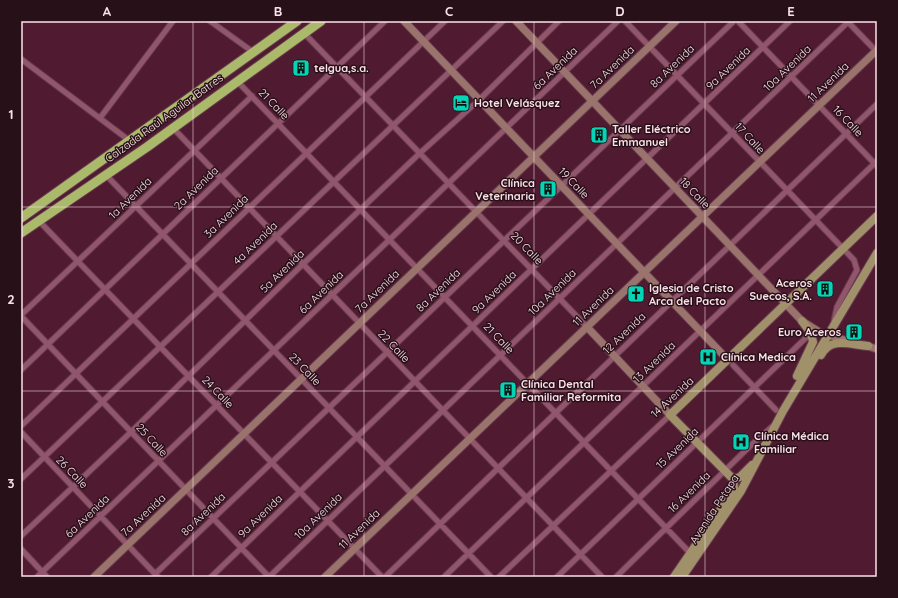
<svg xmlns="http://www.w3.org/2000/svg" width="898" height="598" font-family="Quicksand,sans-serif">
  <rect width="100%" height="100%" fill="#501b31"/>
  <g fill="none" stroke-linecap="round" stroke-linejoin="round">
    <g stroke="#683b4f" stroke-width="7">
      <path id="street" d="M 210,21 L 253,52
        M 625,21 L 854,260 L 857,270 L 837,307 L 834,321
        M 738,21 L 877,166
        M 847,21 L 877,52
        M 304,33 L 587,327
        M 21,59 L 130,141
        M 237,81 L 692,555
        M 100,118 L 173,21
        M 173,128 L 602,577
        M 106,175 L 491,577
        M 39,221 L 382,577
        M 21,315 L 252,96
        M 21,316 L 269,577
        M 733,365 L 776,410
        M 21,370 L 385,21
        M 21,426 L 445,21
        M 21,432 L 158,577
        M 21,479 L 503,21
        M 21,536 L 131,432 L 303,264 L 420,153 L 479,100 L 559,21
        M 21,549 L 47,577
        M 155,574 L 734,21
        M 37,577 L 618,21
        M 211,577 L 790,21
        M 269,577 L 849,21
        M 385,577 L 877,104
        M 444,577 L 877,161
        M 499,577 L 670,415
        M 557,577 L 811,333
        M 616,577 L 748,448 L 773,426"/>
    </g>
    <g stroke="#683b4f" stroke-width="9">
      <path id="secondary" d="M 404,21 L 728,360
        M 516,21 L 802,321 L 821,333 L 848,341
        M 587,327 L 670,415
        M 864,345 L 877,349
        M 94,577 L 676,21
        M 325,577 L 877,50"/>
    </g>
    <g stroke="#683b4f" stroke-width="10">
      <path id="primary" d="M 821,355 C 831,336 851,345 868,346
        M 797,376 L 813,342 L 811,333 L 802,321
        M 733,479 L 670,415 L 877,216
        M 733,479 L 740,477 L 752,465
        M 674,577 L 731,494 L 734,487 L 733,479
        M 682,577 L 741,491 L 783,411 L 877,253"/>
    </g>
    <g stroke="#683b4f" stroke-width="11">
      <path id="highway" d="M 21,218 L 297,21
        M 21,233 L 147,147 L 321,21"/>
    </g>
    <use href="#street" stroke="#92566c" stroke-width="5"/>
    <use href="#secondary" stroke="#9a746c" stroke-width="7"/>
    <use href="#primary" stroke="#a1916b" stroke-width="8"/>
    <use href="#highway" stroke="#abb96b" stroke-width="9"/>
  </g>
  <path fill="none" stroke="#fde1e9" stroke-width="1" stroke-opacity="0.55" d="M 193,21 L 193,577M 364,21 L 364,577M 534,21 L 534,577M 705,21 L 705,577M 21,207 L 877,207M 21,391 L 877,391"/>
  <defs>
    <g id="building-square" transform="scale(0.9)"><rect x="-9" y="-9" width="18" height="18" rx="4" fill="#04d5b6" stroke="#281019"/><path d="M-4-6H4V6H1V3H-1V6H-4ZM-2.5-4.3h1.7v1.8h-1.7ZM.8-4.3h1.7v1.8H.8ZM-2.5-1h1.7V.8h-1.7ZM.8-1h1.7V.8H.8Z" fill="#111"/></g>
    <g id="hotel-square" transform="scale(0.9)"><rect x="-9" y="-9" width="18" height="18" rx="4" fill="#04d5b6" stroke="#281019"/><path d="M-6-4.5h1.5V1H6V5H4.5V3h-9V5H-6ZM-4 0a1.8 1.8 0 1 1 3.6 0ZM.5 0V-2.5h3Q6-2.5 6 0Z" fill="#111"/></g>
    <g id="church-square" transform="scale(0.9)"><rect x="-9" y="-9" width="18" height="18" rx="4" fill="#04d5b6" stroke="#281019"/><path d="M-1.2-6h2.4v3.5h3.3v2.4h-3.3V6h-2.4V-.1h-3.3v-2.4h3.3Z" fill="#111"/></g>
    <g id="hospital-square" transform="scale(0.9)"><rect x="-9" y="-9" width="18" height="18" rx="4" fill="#04d5b6" stroke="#281019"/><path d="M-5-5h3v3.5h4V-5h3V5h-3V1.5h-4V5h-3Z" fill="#111"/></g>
  </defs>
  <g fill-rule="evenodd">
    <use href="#building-square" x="301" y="68"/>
    <use href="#hotel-square" x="461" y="103"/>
    <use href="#building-square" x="599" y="135"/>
    <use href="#building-square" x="548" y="189"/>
    <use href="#building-square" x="825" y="289"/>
    <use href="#church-square" x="636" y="294"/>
    <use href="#building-square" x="854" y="332"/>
    <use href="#hospital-square" x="708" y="357"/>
    <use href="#building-square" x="508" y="390"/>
    <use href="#hospital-square" x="741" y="442"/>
  </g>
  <g text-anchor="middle" stroke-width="3" stroke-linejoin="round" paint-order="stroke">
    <g font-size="11" fill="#fde1e9" stroke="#281019">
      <text transform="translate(672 66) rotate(-44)" y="4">8a Avenida</text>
      <text transform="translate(612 67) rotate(-44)" y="4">7a Avenida</text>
      <text transform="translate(555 68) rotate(-44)" y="4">6a Avenida</text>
      <text transform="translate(728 68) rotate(-44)" y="4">9a Avenida</text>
      <text transform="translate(787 68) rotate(-44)" y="4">10a Avenida</text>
      <text transform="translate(828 82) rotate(-44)" y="4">11 Avenida</text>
      <text transform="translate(274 104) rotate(46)" y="4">21 Calle</text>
      <text transform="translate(164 118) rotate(-36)" y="4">Calzada Raúl Aguilar Batres</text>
      <text transform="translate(848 121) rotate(46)" y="4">16 Calle</text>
      <text transform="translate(750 138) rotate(47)" y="4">17 Calle</text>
      <text transform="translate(574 183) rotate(46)" y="4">19 Calle</text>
      <text transform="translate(196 188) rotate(-44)" y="4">2a Avenida</text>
      <text transform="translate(695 193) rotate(46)" y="4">18 Calle</text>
      <text transform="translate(130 198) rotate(-44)" y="4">1a Avenida</text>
      <text transform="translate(226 216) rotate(-44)" y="4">3a Avenida</text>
      <text transform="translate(255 243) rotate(-44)" y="4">4a Avenida</text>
      <text transform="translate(527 248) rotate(46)" y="4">20 Calle</text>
      <text transform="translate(282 271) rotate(-44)" y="4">5a Avenida</text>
      <text transform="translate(438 290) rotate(-44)" y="4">8a Avenida</text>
      <text transform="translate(377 291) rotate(-44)" y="4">7a Avenida</text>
      <text transform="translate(321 292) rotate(-44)" y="4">6a Avenida</text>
      <text transform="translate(494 292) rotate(-44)" y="4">9a Avenida</text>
      <text transform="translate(552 292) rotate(-44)" y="4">10a Avenida</text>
      <text transform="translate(593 306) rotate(-44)" y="4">11 Avenida</text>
      <text transform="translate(624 333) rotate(-44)" y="4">12 Avenida</text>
      <text transform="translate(499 338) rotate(46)" y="4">21 Calle</text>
      <text transform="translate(394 346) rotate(46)" y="4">22 Calle</text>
      <text transform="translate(654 362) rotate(-44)" y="4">13 Avenida</text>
      <text transform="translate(305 369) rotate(46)" y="4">23 Calle</text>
      <text transform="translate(218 392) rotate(46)" y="4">24 Calle</text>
      <text transform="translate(672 397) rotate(-43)" y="4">14 Avenida</text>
      <text transform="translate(152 440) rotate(47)" y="4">25 Calle</text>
      <text transform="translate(677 448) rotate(-44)" y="4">15 Avenida</text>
      <text transform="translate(72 472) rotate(46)" y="4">26 Calle</text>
      <text transform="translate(689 492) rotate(-44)" y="4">16 Avenida</text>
      <text transform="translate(714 509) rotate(-57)" y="4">Avenida Petapa</text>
      <text transform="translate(203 514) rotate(-44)" y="4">8a Avenida</text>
      <text transform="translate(143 515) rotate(-43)" y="4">7a Avenida</text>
      <text transform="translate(87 516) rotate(-44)" y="4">6a Avenida</text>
      <text transform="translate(260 516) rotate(-44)" y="4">9a Avenida</text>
      <text transform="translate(318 516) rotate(-44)" y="4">10a Avenida</text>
      <text transform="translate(359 529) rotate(-44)" y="4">11 Avenida</text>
    </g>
    <g font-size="11" font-weight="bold" fill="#fde1e9" stroke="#281019" text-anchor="start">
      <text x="314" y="72">telgua,s.a.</text>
      <text x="474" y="107">Hotel Velásquez</text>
      <text x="612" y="133">Taller Eléctrico<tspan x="612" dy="13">Emmanuel</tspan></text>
      <text x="535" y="187" text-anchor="end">Clínica<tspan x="535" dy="13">Veterinaria</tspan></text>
      <text x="812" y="287" text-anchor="end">Aceros<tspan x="812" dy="13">Suecos, S.A.</tspan></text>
      <text x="649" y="292">Iglesia de Cristo<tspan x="649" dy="13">Arca del Pacto</tspan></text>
      <text x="841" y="336" text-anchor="end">Euro Aceros</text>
      <text x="721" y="361">Clínica Medica</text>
      <text x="521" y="388">Clínica Dental<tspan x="521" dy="13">Familiar Reformita</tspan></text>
      <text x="754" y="440">Clínica Médica<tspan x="754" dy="13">Familiar</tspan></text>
    </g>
  </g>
  <rect width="898" height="598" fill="none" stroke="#281019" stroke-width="44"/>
  <rect x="22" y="22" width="854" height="554" fill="none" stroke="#fde1e9" stroke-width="1.5"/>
  <g font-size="13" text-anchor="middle" font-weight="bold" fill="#fde1e9">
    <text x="107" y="16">A</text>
    <text x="278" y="16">B</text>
    <text x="449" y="16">C</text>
    <text x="620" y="16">D</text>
    <text x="791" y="16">E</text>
    <text x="11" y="119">1</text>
    <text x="11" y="304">2</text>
    <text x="11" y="488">3</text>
  </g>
</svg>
